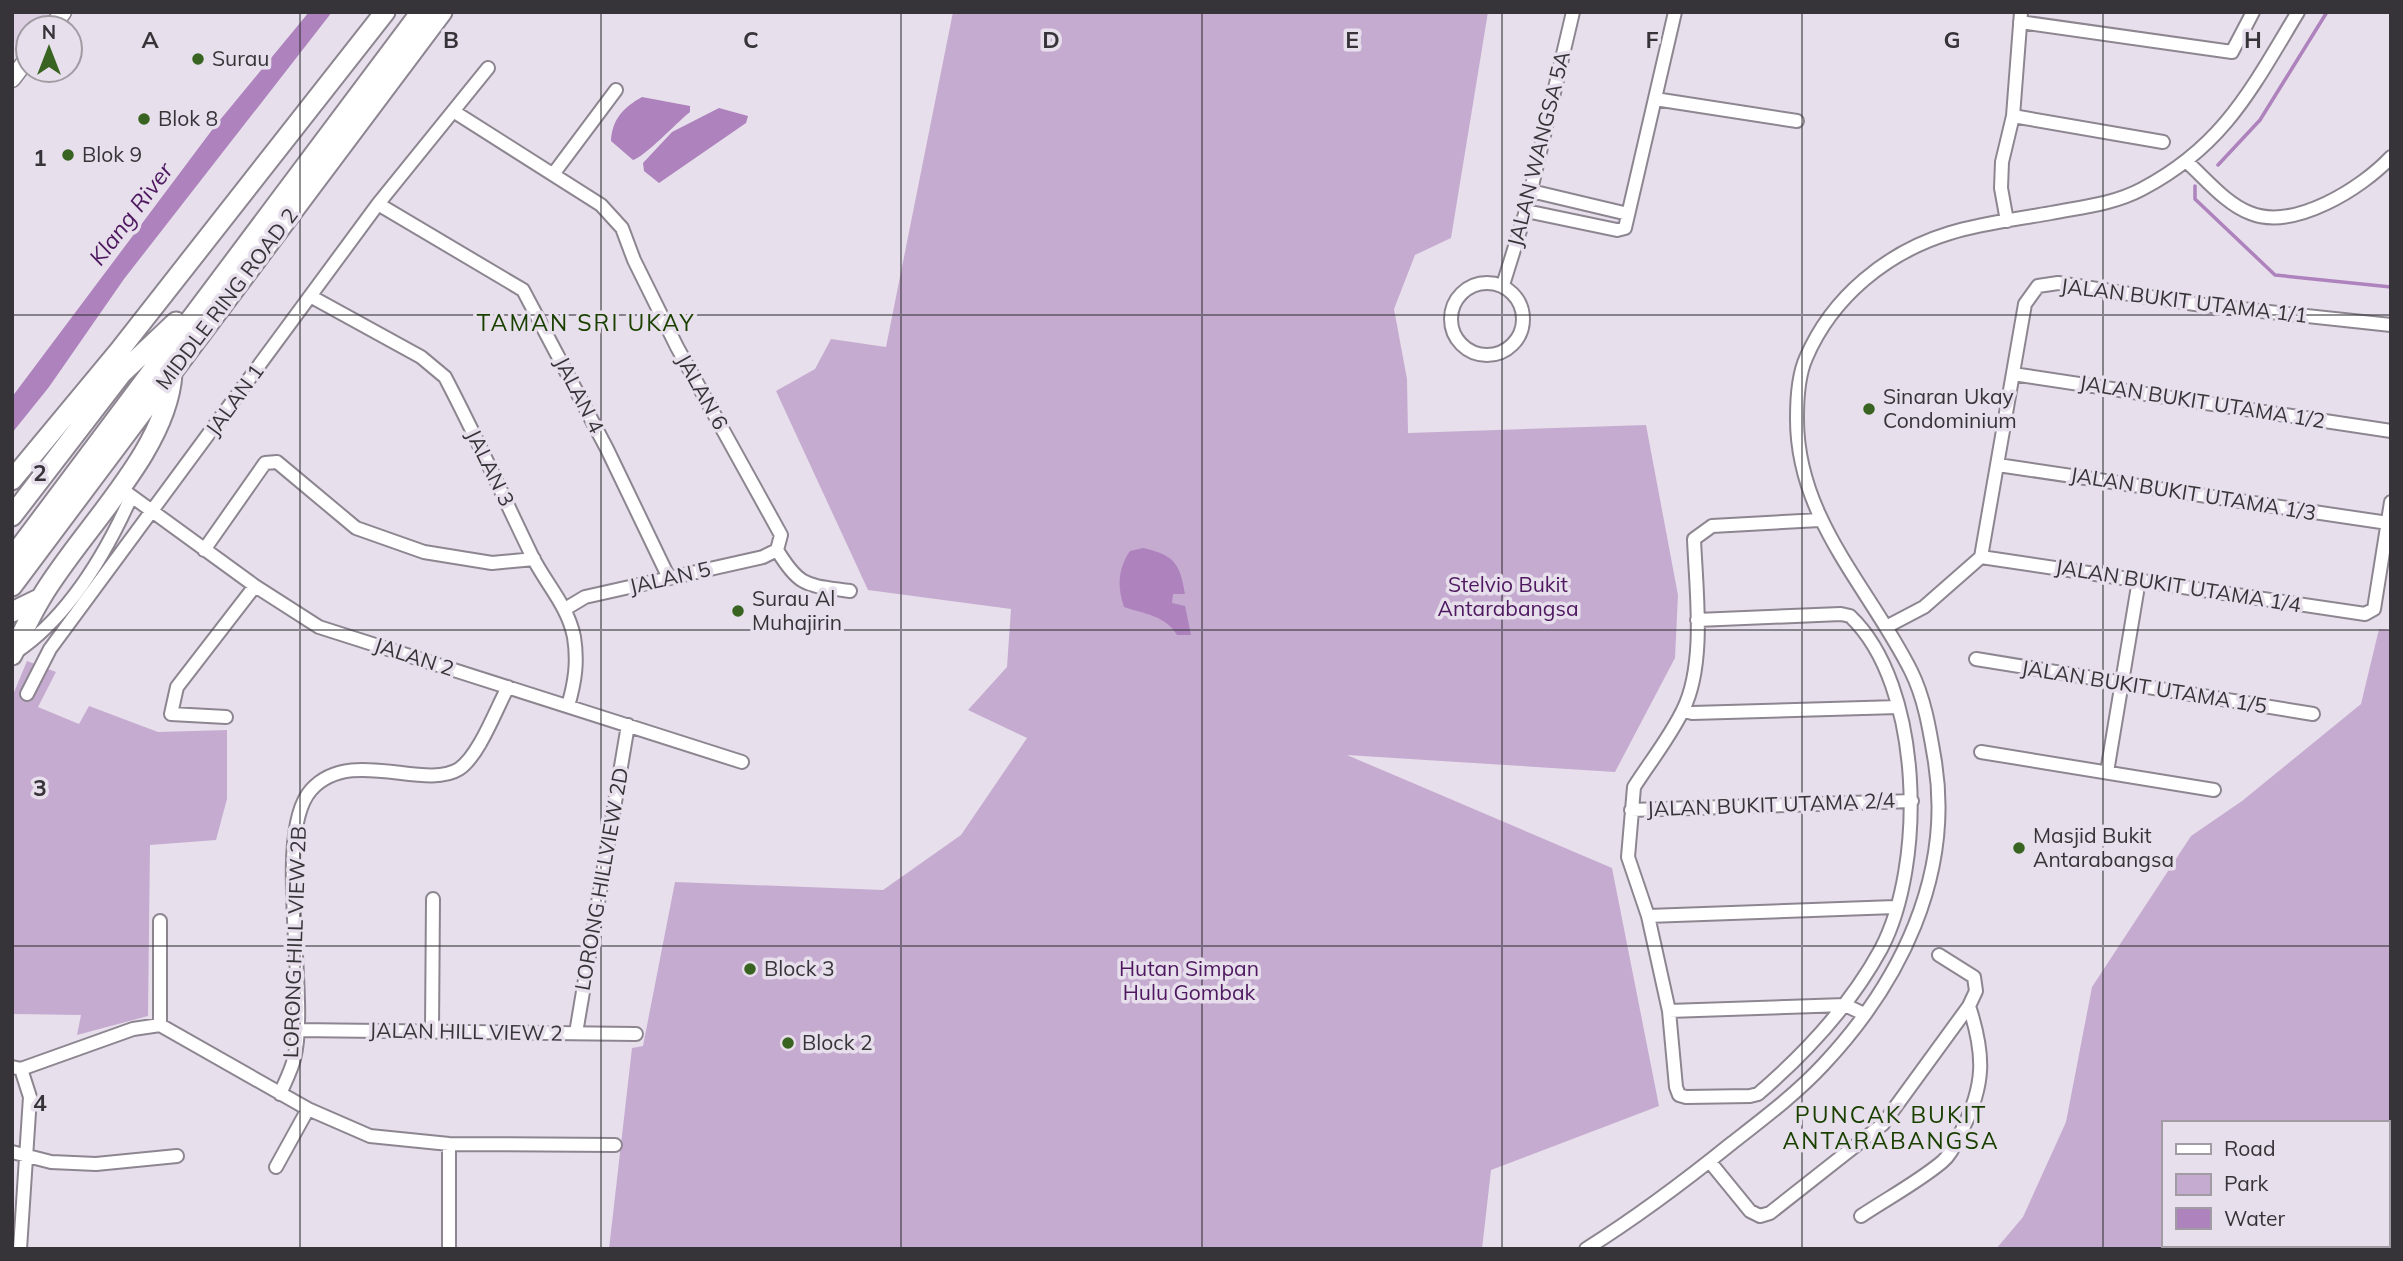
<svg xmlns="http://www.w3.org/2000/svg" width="2403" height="1261" font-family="Mulish,sans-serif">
  <rect width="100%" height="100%" fill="#e7dfeb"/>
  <path fill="#ded1e3" d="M 12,12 L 51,12 L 39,28 L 28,28 L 28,43 L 24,48 L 12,40 Z"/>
  <path fill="#c6abd1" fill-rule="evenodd" d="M 953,12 L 1488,12 L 1451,238 L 1415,255 L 1394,309 L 1407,379 L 1408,433 L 1646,425 L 1678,595 L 1675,658 L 1615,772 L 1347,755 L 1612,868 L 1659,1106 L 1491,1170 L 1482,1249 L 609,1249 L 632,1048 L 643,1046 L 675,882 L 883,890 L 961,835 L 1027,738 L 968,710 L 1007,667 L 1011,609 L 868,590 L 776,391 L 815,369 L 831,339 L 886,347 Z
    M 2379,629 L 2391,630 L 2391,1249 L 1996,1249 L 2023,1217 L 2066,1122 L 2092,987 L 2191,836 L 2242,801 L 2361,704 ZM 2163,1123 L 2387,1123 L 2387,1245 L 2163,1245 Z
    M 27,661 L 56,672 L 38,707 L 79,724 L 89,706 L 158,732 L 227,730 L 227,799 L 216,840 L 150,845 L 148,1016 L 77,1035 L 81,1015 L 14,1014 L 14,1058 L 12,697 Z"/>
  <path fill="#ad82bd" d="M 309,12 L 332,12 L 124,279 L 49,387 L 12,433 L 12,397 L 215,126 Z
    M 642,97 L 690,106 L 690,112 C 676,123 646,156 633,160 L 611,141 C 612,119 624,107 642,97 Z
    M 719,108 L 748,116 L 746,123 L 659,183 L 644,171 L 643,163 L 672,132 Z
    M 1143,548 C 1174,555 1180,563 1185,594 L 1173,594 L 1172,603 L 1185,606 L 1191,635 L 1177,635 C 1165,615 1144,614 1124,607 C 1117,587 1118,568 1130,551 Z"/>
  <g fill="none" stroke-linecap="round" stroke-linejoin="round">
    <path stroke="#ad82bd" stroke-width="3.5" d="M 2218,165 L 2260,120 L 2327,12
      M 2195,186 L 2195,199 L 2275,275 L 2391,287"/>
    <g stroke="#8d8691" stroke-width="16">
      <path id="minor" d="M 2020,22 L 2232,52 L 2253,12
        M 1655,99 L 1797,121
        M 453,111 L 601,205 L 622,228 L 634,260 L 677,347 L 781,535 L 777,550
        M 2013,116 L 2163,142
        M 2187,162 C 2206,179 2226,204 2250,213 C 2294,231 2362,188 2391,157
        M 554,173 L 616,90
        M 1531,191 L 1628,214
        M 378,204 L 523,290 L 607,449 L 669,578
        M 1526,211 L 1617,230 L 1625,228 L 1675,12
        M 2007,221 L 2001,188 L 2002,162 L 2013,116 L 2021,12
        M1451 319a36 36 0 1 1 72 0a36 36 0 1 1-72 0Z
        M 1503,285 L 1526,211 L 1573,12
        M 310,296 L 421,357 L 445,377 C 476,436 503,496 532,556 C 546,584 568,606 574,637 C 578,662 575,682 568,706
        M 2013,374 L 2391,431
        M 1998,465 L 2388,523
        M 119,487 L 255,586 L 319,627 L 742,762
        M 204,550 L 265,463 L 277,462 L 356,528 L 424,552 L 492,563 L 534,559
        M 777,550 C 800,588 807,585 850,591
        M 1981,557 L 2365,614 L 2374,609 L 2391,502
        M 565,609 L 585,597 L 763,557 L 777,550
        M 1697,620 L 1841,614 L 1850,616 C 1923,685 1926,864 1881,949 C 1850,1006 1807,1052 1758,1094 L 1750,1096 L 1686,1097 L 1679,1095 L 1676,1087 L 1669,1011 L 1648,916 L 1628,857 L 1634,787 C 1650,762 1670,737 1683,710 C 1706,664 1696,590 1694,539 L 1712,526 L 1820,520
        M 1886,627 L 1924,607 L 1981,557 L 2025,304 L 2038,286 L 2058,283 L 2195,304 L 2391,325
        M 16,652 C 68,617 106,553 131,497
        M 1976,659 L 2313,714
        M 27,694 L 50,649 L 378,204 L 488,68
        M 1683,711 L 1692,713 L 1898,707
        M 226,717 L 171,714 L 177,687 L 255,586
        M 1981,752 L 2214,790
        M 2107,772 L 2139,580
        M 1631,810 L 1912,801
        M 1648,916 L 1895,907
        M 1669,1011 L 1845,1005 L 1864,1014
        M 160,1025 L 160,921
        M 296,1030 L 636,1034
        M 432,1031 L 433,899
        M 576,1033 L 628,725
        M 12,1067 L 21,1069 L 133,1029 L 160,1025 L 308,1109 L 370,1136 L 449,1144 L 615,1145
        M 280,1094 C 285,1082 291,1071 294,1059 C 310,998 272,834 311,790 C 350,746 424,791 459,769 C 479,756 496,709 508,687
        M 449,1144 L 449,1249
        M 12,1152 L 51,1162 L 96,1164 L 177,1156
        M 1710,1162 L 1750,1211 L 1760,1216 L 1770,1213 L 1883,1124 L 1969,1006 L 1976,991 L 1974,977 L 1939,955
        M 276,1167 L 308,1109
        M 1861,1216 C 1888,1198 1918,1182 1942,1162 C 1952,1154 1956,1141 1962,1130 C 1985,1085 1985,1055 1969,1006
        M 20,1249 L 30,1097 L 21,1069
        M 1586,1249 C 1637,1217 1685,1181 1732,1143 C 1764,1118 1796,1094 1823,1065 C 1900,983 1953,876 1935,762 C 1930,732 1925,699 1911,671 C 1869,587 1796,518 1797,417 C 1797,398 1798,376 1806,358 C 1832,297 1887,252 1950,233 C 1982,223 2018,219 2051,213 C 2082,207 2114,204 2142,189 C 2224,146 2252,88 2298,12"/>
    </g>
    <g stroke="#8d8691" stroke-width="19">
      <path id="major" d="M 51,28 L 63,12
        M 12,79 L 28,58"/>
    </g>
    <g stroke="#8d8691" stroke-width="23">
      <path id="highway" d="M 12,480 L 119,351 L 385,12
        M 12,516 L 122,373 L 176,322
        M 12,558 L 421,12
        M 12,586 L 442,12
        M 12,612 L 41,598
        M 12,655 C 21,636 30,616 41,598 C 80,531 167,452 172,374"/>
    </g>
    <use href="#minor" stroke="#fff" stroke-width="12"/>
    <use href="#major" stroke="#fff" stroke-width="16"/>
    <use href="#highway" stroke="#fff" stroke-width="19"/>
  </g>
  <path fill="none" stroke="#373439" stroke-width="2" stroke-opacity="0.55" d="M 300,12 L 300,1249M 601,12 L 601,1249M 901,12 L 901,1249M 1202,12 L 1202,1249M 1502,12 L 1502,1249M 1802,12 L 1802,1249M 2103,12 L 2103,1249M 12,315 L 2391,315M 12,630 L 2391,630M 12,946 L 2391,946"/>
  <g fill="#386320" stroke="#e7dfeb" stroke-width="2.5">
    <circle cx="198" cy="59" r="7"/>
    <circle cx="144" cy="119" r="7"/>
    <circle cx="68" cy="155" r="7"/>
    <circle cx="1869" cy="409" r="7"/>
    <circle cx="738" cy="611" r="7"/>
    <circle cx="2019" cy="848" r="7"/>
    <circle cx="750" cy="969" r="7"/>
    <circle cx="788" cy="1043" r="7"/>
  </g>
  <g text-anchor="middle" stroke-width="7" stroke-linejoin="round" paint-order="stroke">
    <g font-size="21" fill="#373439" stroke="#e7dfeb" text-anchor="start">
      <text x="212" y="66">Surau</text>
      <text x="158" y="126">Blok 8</text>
      <text x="82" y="162">Blok 9</text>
      <text x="1883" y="404">Sinaran Ukay<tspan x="1883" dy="24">Condominium</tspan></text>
      <text x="752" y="606">Surau Al<tspan x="752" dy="24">Muhajirin</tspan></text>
      <text x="2033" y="843">Masjid Bukit<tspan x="2033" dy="24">Antarabangsa</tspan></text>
      <text x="764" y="976">Block 3</text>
      <text x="802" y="1050">Block 2</text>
    </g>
    <g font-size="21" fill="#373439" stroke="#e7dfeb">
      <text transform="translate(1539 149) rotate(-76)" y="7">JALAN WANGSA 5A</text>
      <text transform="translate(227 299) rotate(-53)" y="7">MIDDLE RING ROAD 2</text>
      <text transform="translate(2184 301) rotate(7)" y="7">JALAN BUKIT UTAMA 1/1</text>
      <text transform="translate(702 392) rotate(61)" y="7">JALAN 6</text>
      <text transform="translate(579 395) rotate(63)" y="7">JALAN 4</text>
      <text transform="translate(235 400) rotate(-54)" y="7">JALAN 1</text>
      <text transform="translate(2202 402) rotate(9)" y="7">JALAN BUKIT UTAMA 1/2</text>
      <text transform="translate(490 468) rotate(64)" y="7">JALAN 3</text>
      <text transform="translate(2193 494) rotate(9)" y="7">JALAN BUKIT UTAMA 1/3</text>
      <text transform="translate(670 578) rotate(-13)" y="7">JALAN 5</text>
      <text transform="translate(2178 586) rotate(9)" y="7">JALAN BUKIT UTAMA 1/4</text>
      <text transform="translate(414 657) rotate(18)" y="7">JALAN 2</text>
      <text transform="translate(2144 687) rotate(9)" y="7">JALAN BUKIT UTAMA 1/5</text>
      <text transform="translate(1771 805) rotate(-2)" y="7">JALAN BUKIT UTAMA 2/4</text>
      <text transform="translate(602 879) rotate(-80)" y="7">LORONG HILLVIEW 2D</text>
      <text transform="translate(295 942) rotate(-88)" y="7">LORONG HILL VIEW 2B</text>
      <text transform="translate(466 1032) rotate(1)" y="7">JALAN HILL VIEW 2</text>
    </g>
    <g font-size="21" fill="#4e1860" stroke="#e7dfeb">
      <text x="1508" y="592">Stelvio Bukit<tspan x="1508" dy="24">Antarabangsa</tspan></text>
      <text x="1189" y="976">Hutan Simpan<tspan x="1189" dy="24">Hulu Gombak</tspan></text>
    </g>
    <g font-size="23" font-style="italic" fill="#4e1860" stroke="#e7dfeb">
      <text transform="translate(131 214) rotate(-53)" y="8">Klang River</text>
    </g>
    <g font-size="23" letter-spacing="2" fill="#1a4000" stroke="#e7dfeb">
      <text x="586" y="331">TAMAN SRI UKAY</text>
      <text x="1891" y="1123">PUNCAK BUKIT<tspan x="1891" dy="26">ANTARABANGSA</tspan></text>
    </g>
  </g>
  <g font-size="23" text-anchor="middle" font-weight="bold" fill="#373439" stroke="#e7dfeb" stroke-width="7" stroke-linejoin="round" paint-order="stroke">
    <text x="150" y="48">A</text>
    <text x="451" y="48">B</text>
    <text x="751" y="48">C</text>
    <text x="1051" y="48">D</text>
    <text x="1352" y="48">E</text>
    <text x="1652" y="48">F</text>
    <text x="1952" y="48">G</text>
    <text x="2253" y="48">H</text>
    <text x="40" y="166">1</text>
    <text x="40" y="481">2</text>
    <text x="40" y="796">3</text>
    <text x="40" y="1111">4</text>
  </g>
  <rect width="2403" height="1261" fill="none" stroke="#373439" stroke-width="28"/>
  <rect x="2162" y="1121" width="228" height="126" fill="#e7dfeb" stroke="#a19ba4" stroke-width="2"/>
  <rect x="2176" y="1144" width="35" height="10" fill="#ffffff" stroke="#a19ba4" stroke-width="2"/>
  <text x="2224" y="1156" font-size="21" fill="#373439">Road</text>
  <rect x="2176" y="1174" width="35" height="21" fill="#c6abd1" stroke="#a19ba4" stroke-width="2"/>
  <text x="2224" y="1191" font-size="21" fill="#373439">Park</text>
  <rect x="2176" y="1208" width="35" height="21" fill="#ad82bd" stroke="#a19ba4" stroke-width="2"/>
  <text x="2224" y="1226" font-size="21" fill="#373439">Water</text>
  <g transform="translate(49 49)"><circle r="33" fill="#e7dfeb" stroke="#a19ba4" stroke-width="2"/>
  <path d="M0-5L12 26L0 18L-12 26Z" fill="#386320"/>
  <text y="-10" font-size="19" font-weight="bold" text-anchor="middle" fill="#373439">N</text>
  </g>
</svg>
